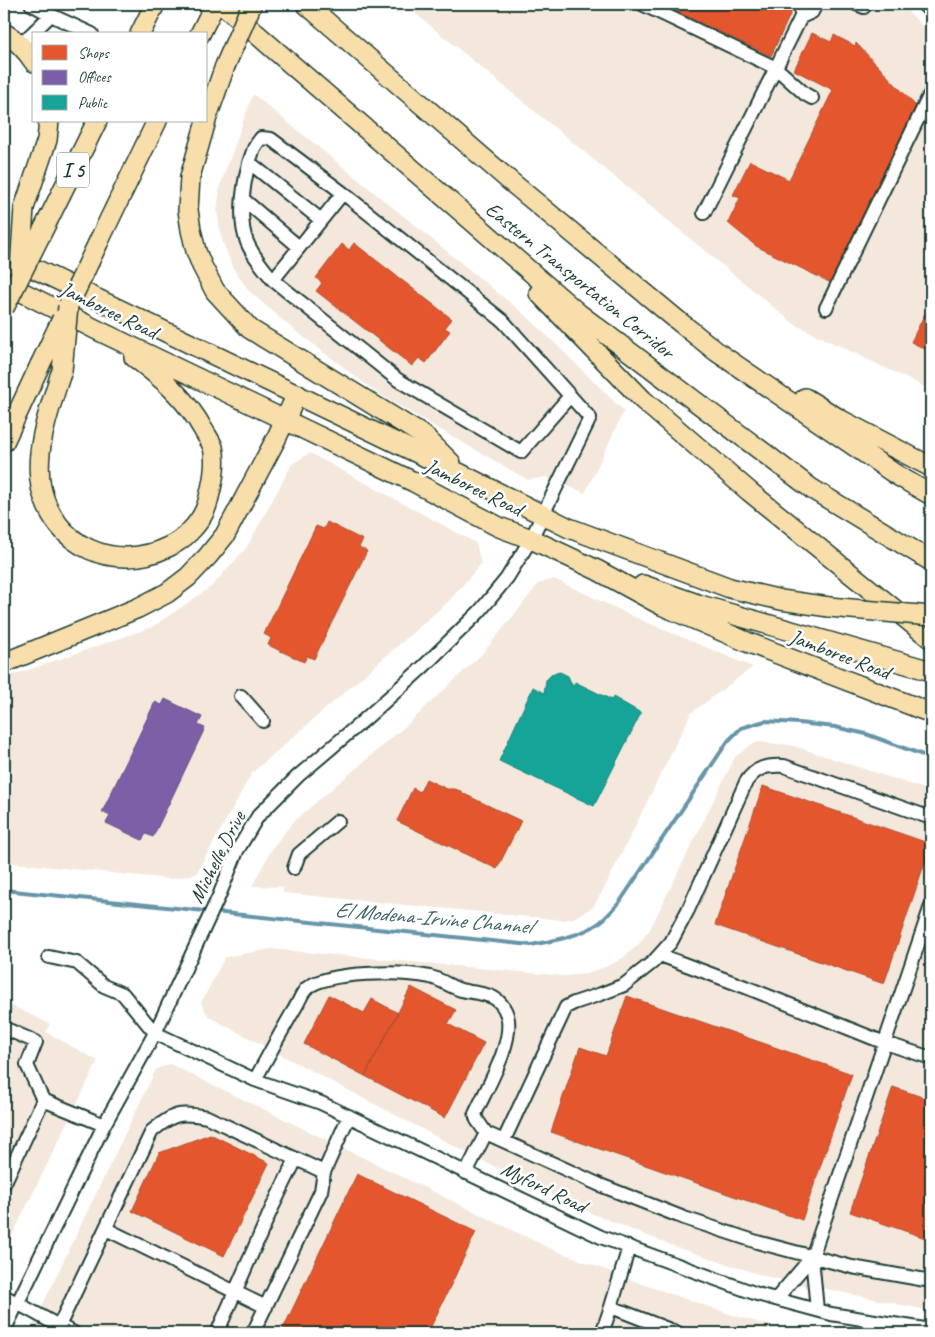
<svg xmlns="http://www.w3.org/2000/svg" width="935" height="1337" font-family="Caveat,sans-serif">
  <rect width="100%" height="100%" fill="#fff"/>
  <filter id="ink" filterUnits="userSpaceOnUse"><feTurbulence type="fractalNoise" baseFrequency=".02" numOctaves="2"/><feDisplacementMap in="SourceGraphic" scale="10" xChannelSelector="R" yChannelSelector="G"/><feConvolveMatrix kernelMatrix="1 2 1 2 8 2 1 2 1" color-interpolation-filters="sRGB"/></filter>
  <g filter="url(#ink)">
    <path fill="#f4e8dd" d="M 404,4 L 901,4 L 931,35 L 931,390 L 794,324 Z
      M 253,94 L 529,318 L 624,411 L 585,493 L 546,477 L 528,480 L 392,402 L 369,387 L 288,325 L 249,291 L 233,268 L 222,240 L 217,212 L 220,186 Z
      M 310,453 L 476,543 L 481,564 L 448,602 L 252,773 L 196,874 L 170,879 L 4,862 L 4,680 L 8,677 L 152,627 L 211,587 L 247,547 L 292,464 Z
      M 554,579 L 641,620 L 753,667 L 691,713 L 606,885 L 593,907 L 573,918 L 562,920 L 283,893 L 283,887 L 252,886 L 273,847 L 293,822 L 408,724 L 482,654 L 519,609 L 538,584 Z
      M 759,742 L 791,745 L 931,791 L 931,1311 L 764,1276 L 673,1246 L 593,1214 L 479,1159 L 209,1017 L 201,1003 L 225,957 L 271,949 L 564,976 L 587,974 L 614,963 L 623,958 L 639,944 L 650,929 L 735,757 L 752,744 Z
      M 4,1002 L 50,1024 L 46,1032 L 98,1061 L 4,1252 Z
      M 170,1064 L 547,1247 L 639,1283 L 739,1317 L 797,1333 L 29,1333 L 156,1069 Z"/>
    <path fill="#e4572e" stroke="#a94f30" d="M 661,4 L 795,4 L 771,56 Z
      M 812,33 L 831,42 L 834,35 L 855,46 L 856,43 L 916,106 L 831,283 L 756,246 L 728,223 L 740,198 L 733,195 L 750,161 L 789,180 L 833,90 L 794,70 Z
      M 354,243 L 452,319 L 445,328 L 450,331 L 426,363 L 419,358 L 412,366 L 316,291 L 322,283 L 316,278 L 342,244 L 349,250 Z
      M 931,301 L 931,352 L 911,342 Z
      M 327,522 L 363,540 L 359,547 L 367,551 L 314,659 L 307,656 L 304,662 L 268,645 L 271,638 L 264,634 L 316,526 L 324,529 Z
      M 426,779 L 447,789 L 455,789 L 463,792 L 462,793 L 521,821 L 497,869 L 397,821 L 413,788 L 420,792 Z
      M 763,786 L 931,844 L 884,984 L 715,925 Z
      M 931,977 L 931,999 L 924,997 Z
      M 411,987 L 456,1010 L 448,1024 L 484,1043 L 445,1118 L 365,1076 Z
      M 329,995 L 364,1013 L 372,999 L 398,1013 L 365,1076 L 304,1044 Z
      M 627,996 L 852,1074 L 802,1220 L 551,1132 L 580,1047 L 606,1056 Z
      M 4,1032 L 12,1035 L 4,1052 Z
      M 893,1087 L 931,1100 L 931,1240 L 850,1212 Z
      M 210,1134 L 269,1163 L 224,1256 L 132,1211 L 159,1153 Z
      M 357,1174 L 476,1232 L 428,1333 L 281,1333 Z"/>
    <path fill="#7b5ea7" stroke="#5f5484" d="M 165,699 L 202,717 L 198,725 L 205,728 L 153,837 L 146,834 L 142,840 L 106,823 L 110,816 L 102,812 L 155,702 L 162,705 Z"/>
    <path fill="#17a398" stroke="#19847a" d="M 560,672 L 568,676 L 572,685 L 574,686 L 575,682 L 612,700 L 613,697 L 641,713 L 594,806 L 499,761 L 533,687 L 544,693 L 546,680 L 552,674 Z"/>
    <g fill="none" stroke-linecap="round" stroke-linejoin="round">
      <path stroke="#6695a8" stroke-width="4" d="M 4,890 L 531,945 C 553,941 581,936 599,923 C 607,917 613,910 619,903 L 728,741 L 741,728 L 765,721 L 799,723 L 835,727 L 866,734 L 931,758"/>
      <g stroke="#1f3d34" stroke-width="16">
        <path id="minor" d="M 31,4 L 55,17 L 92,34
          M 642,4 L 776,68 L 805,94 L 812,98
          M 856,4 L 864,7
          M 923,4 L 931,12
          M 801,17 L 812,12 L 816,4
          M 20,45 L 51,15
          M 250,163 L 321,220
          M 243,199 L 299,247
          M 704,213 L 801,17 L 801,4
          M 273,280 C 264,268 253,257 247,242 C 237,218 244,175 253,151 C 254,147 258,142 261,138 L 271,139 L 343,193
          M 826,308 L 931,92
          M 241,696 L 263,721
          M 294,868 L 299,854 L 338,821
          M 660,955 L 748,988 L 885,1043 L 931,1058
          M 49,957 L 77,963 L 104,986 L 123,994 L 155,1033 L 255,1080 L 321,1103 L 601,1237 L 757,1294 L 831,1314 L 931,1330
          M 4,1028 L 36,1042 L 27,1065 L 43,1100 L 4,1184
          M 255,1080 C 268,1056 281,1032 295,1008 C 299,1002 302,992 307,988 C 328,971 403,971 430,977 C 441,979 450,987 461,990 C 482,995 499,992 507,1015 C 515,1042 486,1089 475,1114 L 477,1120 L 486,1133 L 600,1185 L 684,1218 L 757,1242 L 852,1267 L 931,1281
          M 43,1100 L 104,1125
          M 504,1140 L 566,1007 L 574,1003 L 601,994 L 624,985 L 653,962 L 671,942 L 688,910 L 746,782 C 756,767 767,765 784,766 L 931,818
          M 466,1173 L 486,1133
          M 106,1229 L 266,1307
          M 812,1257 L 817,1310
          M 4,1296 L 59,1326 L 55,1333
          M 776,1299 L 812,1257 L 931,906
          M 611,1307 L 629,1247
          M 4,1331 L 104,1125 L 155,1033 L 219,896 L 237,851 L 258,816 L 298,776 L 364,720 L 423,667 L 480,611 L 507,578 L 531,539 L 590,418 L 503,321 L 343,193 L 273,280 L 398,380 L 521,452 L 570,396
          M 74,1333 L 59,1326 L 152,1131 C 174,1113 179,1112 207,1117 L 324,1172 L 349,1116
          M 217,1333 L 271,1210 L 296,1159
          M 253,1333 L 321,1191 L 324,1172
          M 602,1333 L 611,1307 L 678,1333"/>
      </g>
      <g stroke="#1f3d34" stroke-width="22">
        <path id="highway" d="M 222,4 L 578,313 L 812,489 L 931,561
          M 306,4 L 510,181 L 676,319 L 717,352 L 895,474 L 931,495
          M 4,33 C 17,40 26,50 34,62
          M 140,34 L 155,4
          M 200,34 L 215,4
          M 206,120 L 225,66
          M 206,121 L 190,177 L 188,210 L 191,230 L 196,251 L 202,266 L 215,291 L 250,329 L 424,436 L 451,463
          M 24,208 L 47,140 L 49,121
          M 49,218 L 97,121
          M 98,243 L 157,121
          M 4,254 L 461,474 L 569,528 L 730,588 L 781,600 L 829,607
          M 4,283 L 97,330 L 414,482 L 499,527 L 531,539 L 597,570 L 661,605 L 747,642 L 931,713
          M 539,293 L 643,400 L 750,492 L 931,639
          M 60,376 C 49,411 34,450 41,487 C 54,547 115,573 168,547 C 183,540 198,526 205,510 C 208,504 209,496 211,489 C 214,476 216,460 213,447 C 211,442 207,436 204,431 C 186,398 163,379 134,357
          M 805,398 L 841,420 L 931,467
          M 4,442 L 40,365
          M 643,585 L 700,605 L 931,671
          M 4,663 L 138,608 L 167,593 L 188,577 L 208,556 L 225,535 L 276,439 L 297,394"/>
      </g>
      <use href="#minor" stroke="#fff" stroke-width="12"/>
      <use href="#highway" stroke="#f8deab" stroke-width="19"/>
      <g stroke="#1f3d34" stroke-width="22" stroke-linecap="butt">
        <path id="highway-bridge" d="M 225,66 L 252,4
          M 20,269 L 24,208
          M 73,296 L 98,243
          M 4,308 L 49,218
          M 40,365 L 62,319
          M 60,376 L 62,371 L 68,306
          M 829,607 L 931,616"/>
      </g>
      <use href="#highway-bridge" stroke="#f8deab" stroke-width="19"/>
    </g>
  </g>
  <g text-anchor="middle" stroke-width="5" stroke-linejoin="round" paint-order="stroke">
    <rect fill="#fff" stroke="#627771" stroke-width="1" x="57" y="152.5" width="32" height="35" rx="4"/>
    <g font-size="20" font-weight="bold" fill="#1f3d34">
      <text x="73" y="177">I 5</text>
    </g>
    <g font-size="21" fill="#1f3d34" stroke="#fff">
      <text transform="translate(580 280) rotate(39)" y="7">Eastern Transportation Corridor</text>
      <text transform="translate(109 310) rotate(26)" y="7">Jamboree Road</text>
      <text transform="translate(474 487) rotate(26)" y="7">Jamboree Road</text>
      <text transform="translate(840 654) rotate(21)" y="7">Jamboree Road</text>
      <text transform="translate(217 857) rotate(-63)" y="7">Michelle Drive</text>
      <text transform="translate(544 1187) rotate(26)" y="7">Myford Road</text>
    </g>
    <g font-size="22" font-style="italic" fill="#3c6264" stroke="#fff">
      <text transform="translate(433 917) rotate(5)" y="8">El Modena-Irvine Channel</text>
    </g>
  </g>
  <rect width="935" height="1337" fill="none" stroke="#fff" stroke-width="20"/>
  <rect x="10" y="10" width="915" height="1317" fill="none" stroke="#1f3d34" stroke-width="2" filter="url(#ink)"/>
  <rect x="32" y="32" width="175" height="90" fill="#ffffff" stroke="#a5b1ae"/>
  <rect x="42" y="45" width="25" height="15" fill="#e4572e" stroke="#a5b1ae"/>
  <text x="78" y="58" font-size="15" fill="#1f3d34">Shops</text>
  <rect x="42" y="70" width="25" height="15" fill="#7b5ea7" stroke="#a5b1ae"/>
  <text x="78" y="82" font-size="15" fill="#1f3d34">Offices</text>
  <rect x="42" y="95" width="25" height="15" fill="#17a398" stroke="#a5b1ae"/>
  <text x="78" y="108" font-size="15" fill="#1f3d34">Public</text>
</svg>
